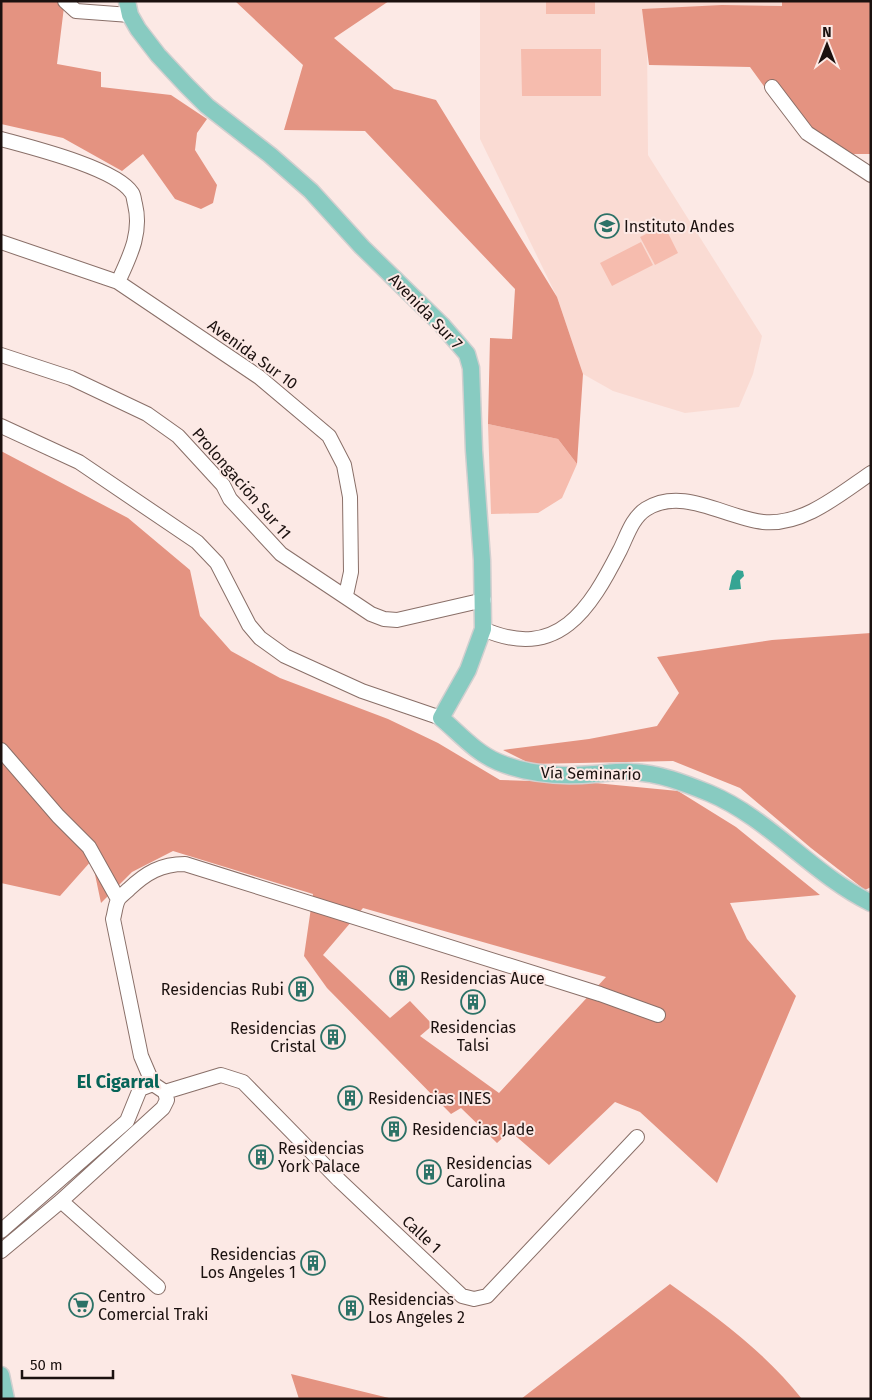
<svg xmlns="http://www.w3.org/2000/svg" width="872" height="1400" font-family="'Fira Sans',sans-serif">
  <rect width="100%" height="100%" fill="#fce9e5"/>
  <path fill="#fadbd3" d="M 480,1 L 782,1 L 782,6 L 741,6 L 647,37 L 648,155 L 762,336 L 753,374 L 739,407 L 685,413 L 613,391 L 583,374 L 557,297 L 480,139 Z"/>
  <path fill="#f6bcae" d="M 546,1 L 595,1 L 595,14 L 546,14 Z
    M 521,49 L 601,49 L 601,96 L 522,96 Z
    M 664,225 L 678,253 L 655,265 L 640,237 Z
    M 641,242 L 653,265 L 612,286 L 600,263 Z
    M 488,424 L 558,439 L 577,464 L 562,498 L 538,513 L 491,514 Z"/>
  <path fill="#e49381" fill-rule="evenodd" d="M 1,1 L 62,1 L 64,7 L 57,64 L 101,72 L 101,87 L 171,95 L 207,119 L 197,133 L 195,150 L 217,185 L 213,203 L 201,209 L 175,199 L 143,154 L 122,171 L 63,138 L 1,124 Z
    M 235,1 L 389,1 L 334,38 L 394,89 L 436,100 L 557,297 L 583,374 L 577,464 L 558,439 L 488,424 L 490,338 L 512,339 L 515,289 L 365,131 L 284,130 L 303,65 Z
    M 782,1 L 871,1 L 871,154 L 851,154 L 800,136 L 750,67 L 649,65 L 642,9 L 722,5 L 782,6 Z
    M 1,451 L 128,518 L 190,570 L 200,616 L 231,651 L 280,678 L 388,719 L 438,743 L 500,780 L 595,783 L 678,791 L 736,827 L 820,895 L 730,903 L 747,939 L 796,996 L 717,1183 L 640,1112 L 615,1102 L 549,1165 L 510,1131 L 497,1143 L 461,1108 L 451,1114 L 327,988 L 304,956 L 313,894 L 173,851 L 132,872 L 101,903 L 92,860 L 60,896 L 1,883 ZM 363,908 L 606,977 L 499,1093 L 420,1036 L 433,1025 L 410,1001 L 390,1018 L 323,955 Z
    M 871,633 L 871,887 L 865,890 L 811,848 L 740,788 L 673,761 L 531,764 L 503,750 L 589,739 L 657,726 L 679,693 L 657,657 L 772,640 Z
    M 670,1284 C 718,1318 766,1353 802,1399 L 521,1399 Z
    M 291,1374 L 393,1399 L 299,1399 Z"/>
  <path fill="#35a493" d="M 737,570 L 743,571 L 744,576 L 740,580 L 741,589 L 729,590 L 732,576 Z"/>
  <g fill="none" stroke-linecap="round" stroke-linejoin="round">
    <g stroke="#896f68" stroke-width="16">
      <path id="minor" d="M 65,1 L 76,11 L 130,15
        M 772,87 L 807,133 L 871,175
        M 1,139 C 30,147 116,168 132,193 C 134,196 134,201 135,204 C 142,233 130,256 118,282
        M 1,242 L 118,282 L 259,377 L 329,436 L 344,465 L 350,497 L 351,572 L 346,595
        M 1,355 L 71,378 L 147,414 L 178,436 L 223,485 L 230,499 L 281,554 L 371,614 L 384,619 L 397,620 L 484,600
        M 1,426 L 79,462 L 197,542 L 217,563 L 249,625 L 260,638 L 285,656 L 362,691 L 441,718
        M 483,629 C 558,662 590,609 620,550 C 627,536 632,518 646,509 C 683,486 725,518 763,522 C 803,526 840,494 871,473
        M 1,750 L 58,816 L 89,847 L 118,899
        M 153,1084 L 141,1056 L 113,919 C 115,913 115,906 118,900 C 120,896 126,892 129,889 C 146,873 161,864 185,864 L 600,994 L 658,1015
        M 165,1092 L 221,1075 L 243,1082 L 339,1180 L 462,1296 L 474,1299 L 487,1296 L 637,1137
        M 61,1201 L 158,1287
        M 1,1231 L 127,1121 L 140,1089 L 153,1084 L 165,1092 L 167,1100 L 163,1108 L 61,1201 L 1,1251"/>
    </g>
    <g stroke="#d1cfcf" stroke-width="19">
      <path id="major" d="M 127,1 L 130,15 L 138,29 L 158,55 L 186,85 L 207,106 L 270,155 L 311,191 L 362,247 L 442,325 L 467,354 L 471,368 L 474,450 L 482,560 L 483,629 L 468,670 L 441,718 C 459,733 476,753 498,762 C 529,775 561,777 594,774 C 607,773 620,771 632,772 C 659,773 684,783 709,793 C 769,818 812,874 871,903
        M 1,1375 L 6,1399"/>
    </g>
    <use href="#minor" stroke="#fff" stroke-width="14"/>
    <use href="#major" stroke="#88cbc1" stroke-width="16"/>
  </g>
  <defs>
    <g id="school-ring" transform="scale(1.25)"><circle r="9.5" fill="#fce9e5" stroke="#2c7267" stroke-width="1.5"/><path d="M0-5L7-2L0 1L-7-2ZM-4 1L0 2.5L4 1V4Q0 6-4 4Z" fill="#2c7267"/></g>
    <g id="building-ring" transform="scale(1.25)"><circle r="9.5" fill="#fce9e5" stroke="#2c7267" stroke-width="1.5"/><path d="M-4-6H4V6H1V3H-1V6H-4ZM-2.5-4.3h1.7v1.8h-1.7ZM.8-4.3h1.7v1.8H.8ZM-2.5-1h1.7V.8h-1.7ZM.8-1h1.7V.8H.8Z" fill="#2c7267"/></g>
    <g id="supermarket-ring" transform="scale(1.25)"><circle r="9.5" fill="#fce9e5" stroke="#2c7267" stroke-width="1.5"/><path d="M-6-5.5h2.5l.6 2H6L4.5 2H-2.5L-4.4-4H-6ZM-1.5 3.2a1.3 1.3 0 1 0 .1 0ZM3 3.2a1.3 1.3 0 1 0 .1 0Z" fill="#2c7267"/></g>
  </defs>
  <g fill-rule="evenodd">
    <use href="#school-ring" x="607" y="226"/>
    <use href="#building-ring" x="402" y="978"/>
    <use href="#building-ring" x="301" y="989"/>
    <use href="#building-ring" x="473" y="1002"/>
    <use href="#building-ring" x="333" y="1037"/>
    <use href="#building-ring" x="350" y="1098"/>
    <use href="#building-ring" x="394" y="1129"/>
    <use href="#building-ring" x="261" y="1157"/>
    <use href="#building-ring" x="429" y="1172"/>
    <use href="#building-ring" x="313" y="1263"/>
    <use href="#supermarket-ring" x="81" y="1305"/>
    <use href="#building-ring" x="351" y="1308"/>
  </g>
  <g text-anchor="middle" stroke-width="4" stroke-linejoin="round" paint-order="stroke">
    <g font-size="16" fill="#1b110f" stroke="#fce9e5" text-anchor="start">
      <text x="624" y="232">Instituto Andes</text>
      <text x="420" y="984">Residencias Auce</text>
      <text x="284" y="995" text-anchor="end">Residencias Rubi</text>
      <text x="473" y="1033" text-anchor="middle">Residencias<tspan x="473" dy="18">Talsi</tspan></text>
      <text x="316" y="1034" text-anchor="end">Residencias<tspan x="316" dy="18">Cristal</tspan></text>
      <text x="368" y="1104">Residencias INES</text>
      <text x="412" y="1135">Residencias Jade</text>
      <text x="278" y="1154">Residencias<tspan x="278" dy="18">York Palace</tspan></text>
      <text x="446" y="1169">Residencias<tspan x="446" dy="18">Carolina</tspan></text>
      <text x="296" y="1260" text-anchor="end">Residencias<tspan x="296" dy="18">Los Angeles 1</tspan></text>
      <text x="98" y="1302">Centro<tspan x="98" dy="18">Comercial Traki</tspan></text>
      <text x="368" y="1305">Residencias<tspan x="368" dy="18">Los Angeles 2</tspan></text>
    </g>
    <g font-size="16" fill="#1b110f" stroke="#fce9e5">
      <text transform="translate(426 311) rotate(46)" y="6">Avenida Sur 7</text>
      <text transform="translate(253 354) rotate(36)" y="6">Avenida Sur 10</text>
      <text transform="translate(242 483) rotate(49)" y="6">Prolongación Sur 11</text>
      <text transform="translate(591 773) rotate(1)" y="6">Vía Seminario</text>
      <text transform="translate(422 1234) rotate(43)" y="6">Calle 1</text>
    </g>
    <g font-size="18" font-weight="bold" fill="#066458" stroke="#fce9e5">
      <text x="118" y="1088">El Cigarral</text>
    </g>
  </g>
  <rect width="872" height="1400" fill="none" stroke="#1b110f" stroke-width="5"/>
  <g transform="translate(827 45)" stroke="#fce9e5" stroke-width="4" paint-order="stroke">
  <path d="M0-4L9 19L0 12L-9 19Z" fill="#1b110f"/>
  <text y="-8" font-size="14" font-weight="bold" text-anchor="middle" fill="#1b110f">N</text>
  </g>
  <path d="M22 1370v8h91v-8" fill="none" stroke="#1b110f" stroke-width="2.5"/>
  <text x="30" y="1370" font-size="15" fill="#1b110f" stroke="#fce9e5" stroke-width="4" paint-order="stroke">50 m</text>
</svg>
